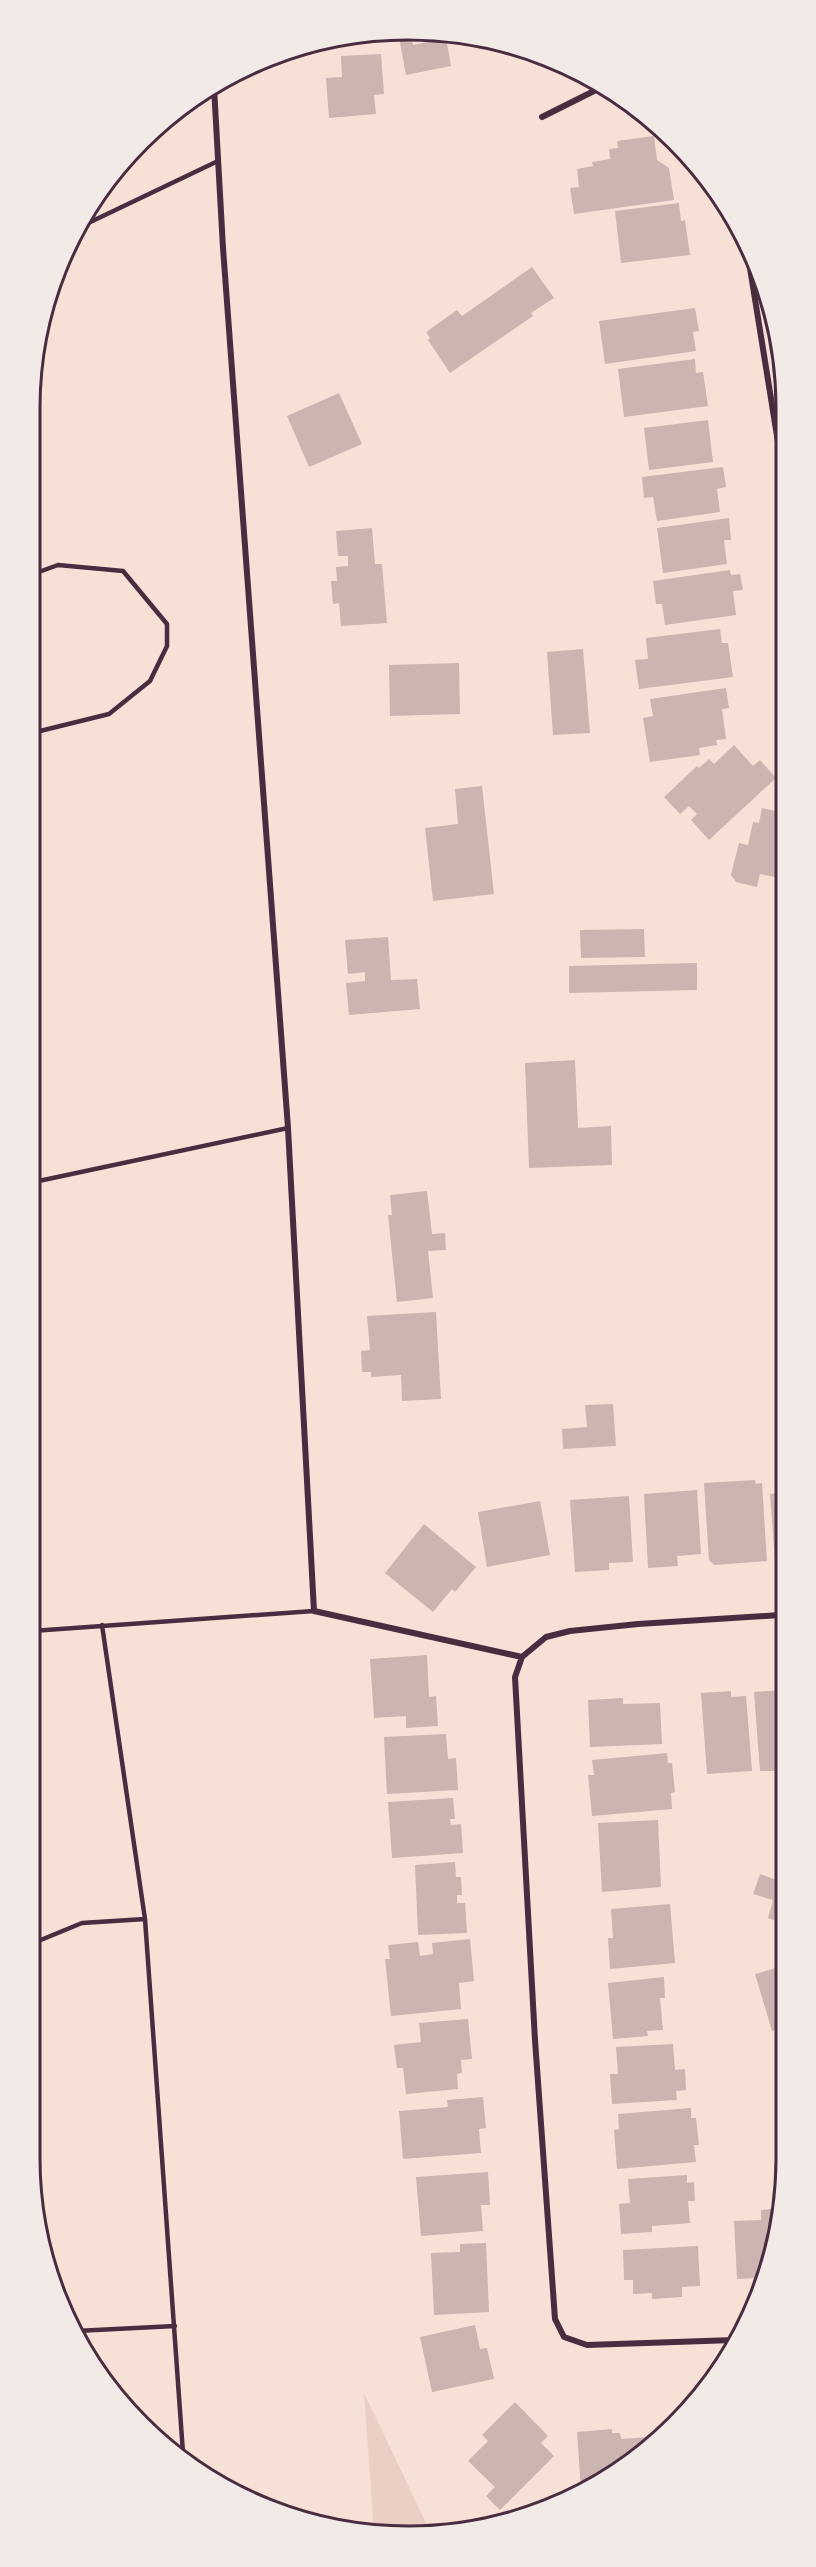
<svg xmlns="http://www.w3.org/2000/svg" width="816" height="2567" font-family="Commissioner,sans-serif">
  <rect width="100%" height="100%" fill="#f7e1d7"/>
  <path fill="#ebcfc5" d="M 364,2393 L 429,2529 L 374,2533 Z"/>
  <path fill="#ccb4b1" d="M 399,37 L 411,37 L 413,45 L 446,38 L 451,66 L 406,75 Z
    M 381,54 L 384,94 L 374,95 L 376,114 L 329,118 L 326,78 L 342,77 L 341,56 Z
    M 654,136 L 657,160 L 669,168 L 674,200 L 574,214 L 570,188 L 579,187 L 577,169 L 593,166 L 592,162 L 610,159 L 609,149 L 618,148 L 617,141 Z
    M 679,203 L 681,221 L 685,220 L 690,255 L 621,263 L 615,211 Z
    M 532,267 L 554,298 L 531,313 L 533,316 L 450,373 L 428,340 L 430,338 L 426,332 L 457,310 L 462,316 Z
    M 695,308 L 699,331 L 693,332 L 696,351 L 605,364 L 599,321 Z
    M 695,359 L 696,373 L 703,372 L 708,406 L 624,417 L 618,369 Z
    M 339,393 L 362,444 L 309,467 L 287,416 Z
    M 708,420 L 713,462 L 649,470 L 644,428 Z
    M 723,467 L 726,487 L 717,489 L 720,512 L 657,521 L 653,497 L 644,498 L 642,477 Z
    M 729,518 L 731,540 L 724,540 L 727,564 L 663,573 L 657,528 Z
    M 372,528 L 375,564 L 382,564 L 387,623 L 341,626 L 339,603 L 333,604 L 331,581 L 337,581 L 336,567 L 348,566 L 348,556 L 338,556 L 336,531 Z
    M 730,570 L 731,575 L 740,574 L 743,590 L 733,591 L 736,615 L 665,625 L 662,604 L 656,604 L 653,581 Z
    M 720,629 L 722,643 L 728,643 L 733,677 L 639,689 L 635,660 L 648,659 L 646,638 Z
    M 583,649 L 590,733 L 553,735 L 547,652 Z
    M 459,663 L 460,714 L 390,716 L 389,665 Z
    M 726,688 L 729,708 L 722,709 L 726,739 L 716,740 L 717,745 L 699,748 L 700,755 L 650,762 L 643,718 L 653,716 L 650,699 Z
    M 734,745 L 753,766 L 760,760 L 776,778 L 709,840 L 691,820 L 697,814 L 689,806 L 680,814 L 664,797 L 697,766 L 699,768 L 709,759 L 714,764 Z
    M 482,786 L 494,894 L 433,901 L 425,828 L 458,824 L 455,789 Z
    M 782,788 L 781,878 L 760,874 L 757,887 L 736,882 L 731,875 L 739,843 L 748,845 L 753,822 L 759,823 L 762,808 L 775,811 Z
    M 644,929 L 645,957 L 581,958 L 580,930 Z
    M 388,937 L 391,980 L 417,979 L 420,1009 L 349,1015 L 346,983 L 365,981 L 365,972 L 348,974 L 345,940 Z
    M 697,963 L 697,990 L 569,993 L 569,966 Z
    M 575,1060 L 578,1128 L 611,1126 L 612,1165 L 529,1168 L 525,1063 Z
    M 427,1191 L 432,1234 L 445,1233 L 446,1250 L 428,1251 L 433,1298 L 397,1302 L 388,1215 L 392,1215 L 390,1195 Z
    M 436,1312 L 441,1399 L 402,1401 L 401,1375 L 371,1377 L 371,1372 L 362,1372 L 361,1351 L 370,1350 L 367,1316 Z
    M 613,1404 L 616,1446 L 563,1449 L 562,1429 L 587,1427 L 585,1405 Z
    M 755,1480 L 756,1484 L 762,1483 L 767,1561 L 714,1565 L 709,1560 L 704,1483 Z
    M 697,1490 L 701,1554 L 677,1556 L 678,1566 L 648,1568 L 644,1494 Z
    M 780,1493 L 780,1562 L 775,1562 L 770,1494 Z
    M 629,1496 L 633,1562 L 609,1563 L 609,1570 L 575,1572 L 570,1500 Z
    M 540,1501 L 550,1555 L 487,1567 L 478,1512 Z
    M 424,1524 L 476,1567 L 455,1592 L 452,1589 L 433,1612 L 385,1573 Z
    M 427,1655 L 429,1697 L 436,1696 L 438,1726 L 406,1728 L 406,1716 L 374,1718 L 370,1659 Z
    M 780,1690 L 780,1771 L 760,1771 L 754,1692 Z
    M 731,1691 L 731,1697 L 746,1696 L 752,1771 L 707,1774 L 701,1693 Z
    M 623,1698 L 623,1704 L 660,1703 L 662,1744 L 590,1747 L 588,1700 Z
    M 446,1734 L 448,1759 L 456,1758 L 458,1790 L 387,1794 L 384,1737 Z
    M 667,1753 L 668,1763 L 672,1763 L 675,1792 L 671,1793 L 672,1809 L 592,1816 L 588,1775 L 594,1775 L 592,1760 Z
    M 453,1798 L 455,1819 L 450,1819 L 451,1825 L 461,1824 L 463,1853 L 392,1858 L 388,1802 Z
    M 658,1820 L 661,1887 L 602,1892 L 598,1823 Z
    M 455,1862 L 456,1877 L 461,1877 L 462,1895 L 457,1895 L 457,1903 L 465,1903 L 467,1933 L 418,1935 L 415,1865 Z
    M 760,1874 L 779,1881 L 779,1922 L 768,1918 L 773,1900 L 753,1894 Z
    M 670,1904 L 675,1963 L 610,1969 L 608,1938 L 613,1938 L 611,1909 Z
    M 470,1939 L 474,1981 L 459,1983 L 461,2009 L 391,2016 L 385,1959 L 390,1959 L 388,1945 L 418,1942 L 420,1956 L 433,1954 L 432,1943 Z
    M 779,1967 L 779,2029 L 772,2031 L 755,1974 Z
    M 664,1977 L 665,1998 L 660,1998 L 663,2030 L 647,2031 L 648,2036 L 613,2039 L 608,1983 Z
    M 468,2019 L 472,2059 L 461,2060 L 462,2073 L 457,2074 L 458,2089 L 406,2094 L 403,2068 L 397,2068 L 394,2045 L 421,2042 L 419,2023 Z
    M 673,2044 L 675,2070 L 685,2069 L 686,2090 L 676,2091 L 677,2100 L 612,2104 L 610,2074 L 618,2074 L 616,2047 Z
    M 483,2097 L 486,2128 L 479,2129 L 481,2153 L 403,2159 L 399,2111 L 448,2107 L 447,2100 Z
    M 691,2108 L 691,2118 L 696,2118 L 699,2145 L 694,2145 L 696,2162 L 617,2169 L 614,2130 L 619,2129 L 618,2114 Z
    M 488,2172 L 490,2205 L 481,2205 L 483,2231 L 421,2236 L 416,2177 Z
    M 687,2175 L 687,2183 L 694,2182 L 695,2201 L 688,2201 L 690,2223 L 652,2226 L 652,2232 L 621,2234 L 619,2204 L 630,2203 L 628,2179 Z
    M 779,2208 L 779,2233 L 760,2278 L 737,2279 L 734,2221 L 761,2220 L 761,2210 Z
    M 486,2243 L 489,2312 L 434,2315 L 431,2253 L 460,2252 L 460,2244 Z
    M 698,2246 L 700,2286 L 682,2287 L 682,2297 L 652,2299 L 652,2293 L 633,2294 L 633,2280 L 624,2280 L 623,2250 Z
    M 475,2325 L 480,2349 L 487,2348 L 494,2379 L 432,2392 L 420,2337 Z
    M 515,2402 L 548,2436 L 541,2443 L 554,2456 L 500,2510 L 486,2496 L 495,2487 L 468,2461 L 488,2441 L 482,2435 Z
    M 612,2429 L 612,2433 L 620,2433 L 621,2439 L 650,2437 L 650,2441 L 618,2473 L 581,2490 L 577,2432 Z"/>
  <g fill="none" stroke-linecap="round" stroke-linejoin="round">
    <path stroke="#4a2c40" stroke-width="4.5" d="M 82,226 L 218,161
      M 36,732 L 109,714 L 150,681 L 167,646 L 167,624 L 123,571 L 58,565 L 36,573
      M 34,1182 L 288,1128
      M 102,1625 L 145,1919 L 183,2453
      M 32,1631 L 314,1611
      M 31,1944 L 82,1923 L 145,1919
      M 76,2331 L 175,2326"/>
    <path stroke="#4a2c40" stroke-width="6" d="M 214,87 L 223,248 L 288,1128 L 314,1611 L 522,1657
      M 542,117 L 604,86
      M 745,237 L 782,467
      M 734,2340 L 587,2345 L 564,2337 L 555,2319 L 535,2040 L 515,1677 L 522,1657 L 546,1637 L 570,1631 L 638,1624 L 780,1615"/>
  </g>
  <path d="M0 0H816V2567H0ZM408 40H408A368 368 0 0 1 776 408V2158A368 368 0 0 1 408 2526H408A368 368 0 0 1 40 2158V408A368 368 0 0 1 408 40Z" fill="#f1eae7" fill-rule="evenodd"/>
  <path fill="none" stroke="#4a2c40" stroke-width="3" d="M408 40H408A368 368 0 0 1 776 408V2158A368 368 0 0 1 408 2526H408A368 368 0 0 1 40 2158V408A368 368 0 0 1 408 40Z"/>
</svg>
